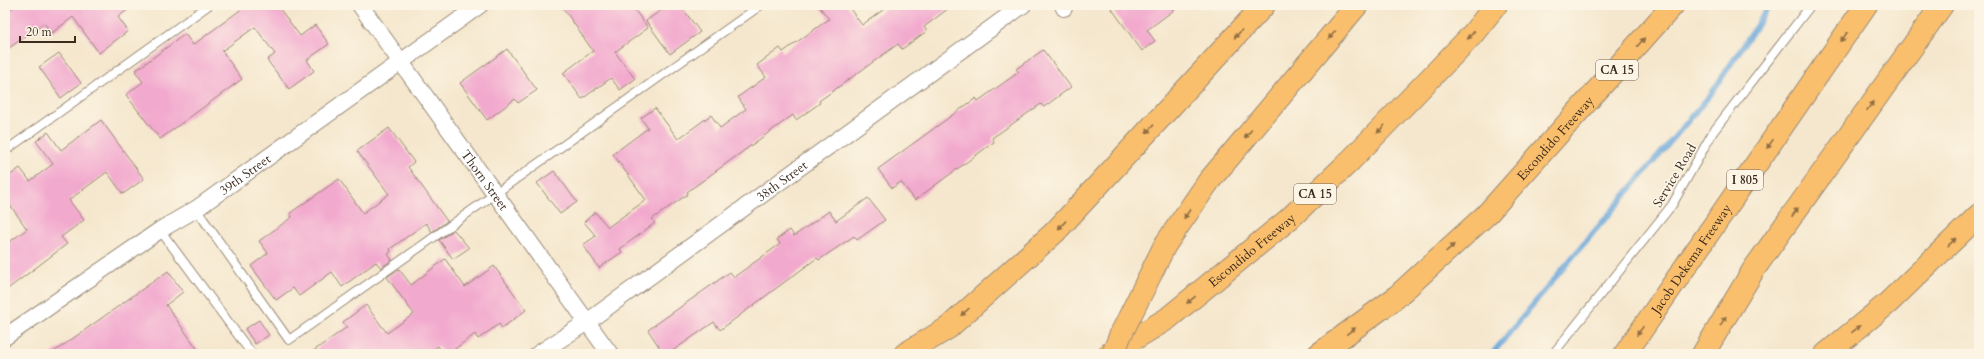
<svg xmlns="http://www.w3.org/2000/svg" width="1984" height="359" font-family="Cardo,serif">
  <rect width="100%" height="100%" fill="#fcf5e5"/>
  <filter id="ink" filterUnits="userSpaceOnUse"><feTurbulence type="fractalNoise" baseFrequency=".025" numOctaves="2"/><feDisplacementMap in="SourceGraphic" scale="8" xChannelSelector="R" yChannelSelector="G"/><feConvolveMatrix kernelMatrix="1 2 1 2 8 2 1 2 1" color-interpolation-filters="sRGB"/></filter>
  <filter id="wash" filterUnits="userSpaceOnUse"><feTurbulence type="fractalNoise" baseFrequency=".012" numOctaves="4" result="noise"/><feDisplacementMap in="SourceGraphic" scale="16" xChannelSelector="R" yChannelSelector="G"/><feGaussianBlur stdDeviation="0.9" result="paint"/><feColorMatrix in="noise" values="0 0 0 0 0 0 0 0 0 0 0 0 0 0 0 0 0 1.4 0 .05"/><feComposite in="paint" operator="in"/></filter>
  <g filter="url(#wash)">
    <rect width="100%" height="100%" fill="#f5e7cd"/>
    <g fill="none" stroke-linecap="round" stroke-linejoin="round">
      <path stroke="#67a6da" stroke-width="5.5" d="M 1492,354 L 1565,266 L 1711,94 L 1770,5"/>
    </g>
    <g id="blocks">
      <path fill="#f2a9ce" d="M 16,5 L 134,5 L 118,17 L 128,31 L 99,53 L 73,17 L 52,33 L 44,23 L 5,51 L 5,13 Z
        M 247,5 L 277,5 L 300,36 L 315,25 L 329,44 L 307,60 L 314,71 L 289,89 L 267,60 L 275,54 L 255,27 L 222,51 L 242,79 L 160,139 L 126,95 L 143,82 L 135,71 L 185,34 L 193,45 Z
        M 561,5 L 631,5 L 648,28 L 615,52 L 635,79 L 620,90 L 611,78 L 582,99 L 563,73 L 593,51 Z
        M 668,5 L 680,5 L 700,32 L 670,54 L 646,21 Z
        M 818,5 L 847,5 L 862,25 L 890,5 L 953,5 L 924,27 L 927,31 L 902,49 L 898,44 L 819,101 L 820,103 L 796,120 L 793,115 L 687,192 L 688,194 L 652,219 L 655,223 L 620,249 L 622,252 L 599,268 L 583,245 L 596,236 L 584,222 L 595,212 L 608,227 L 646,200 L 613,154 L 648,128 L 641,118 L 655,108 L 678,139 L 711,115 L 720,128 L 746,109 L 738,97 L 766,77 L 757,65 L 780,48 L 783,52 L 829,19 Z
        M 1109,5 L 1181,5 L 1147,30 L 1155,41 L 1142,51 Z
        M 507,49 L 537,90 L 518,103 L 515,99 L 487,120 L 460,83 Z
        M 1043,50 L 1071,87 L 1044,107 L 1041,104 L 992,138 L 994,142 L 915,200 L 901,182 L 892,188 L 878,169 L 976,98 L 978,101 L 1019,72 L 1016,69 Z
        M 59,53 L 81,83 L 61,98 L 39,67 Z
        M 101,120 L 144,179 L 123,194 L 107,172 L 69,200 L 84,220 L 61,237 L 67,244 L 5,291 L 5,245 L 27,229 L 5,198 L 5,179 L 20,168 L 30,181 L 53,164 L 36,141 L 48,132 L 61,150 Z
        M 389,128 L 414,162 L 408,167 L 447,221 L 432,232 L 426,223 L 390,249 L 391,252 L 388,254 L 392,260 L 381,268 L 376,262 L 342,287 L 332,272 L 299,296 L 293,288 L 276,300 L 251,266 L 268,253 L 259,241 L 292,217 L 290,213 L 339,179 L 363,213 L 389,194 L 357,151 Z
        M 554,171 L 577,202 L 560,214 L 537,183 Z
        M 868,198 L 885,220 L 857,240 L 854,236 L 819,260 L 817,258 L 720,330 L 714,322 L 668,354 L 664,354 L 648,330 L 730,272 L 734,277 L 780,244 L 777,239 L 790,230 L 794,236 L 829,211 L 836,221 Z
        M 454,230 L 469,248 L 453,259 L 439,240 Z
        M 445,259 L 465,287 L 494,266 L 526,310 L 502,328 L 499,324 L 478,339 L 475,334 L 448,354 L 444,354 L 438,346 L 428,354 L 309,354 L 347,327 L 343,322 L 366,305 L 387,333 L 414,314 L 387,277 L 399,269 L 411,285 Z
        M 168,271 L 183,292 L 166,305 L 201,354 L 51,354 Z
        M 259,320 L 269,335 L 255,344 L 245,329 Z"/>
    </g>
  </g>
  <g filter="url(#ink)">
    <use href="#blocks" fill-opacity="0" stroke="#988876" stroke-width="1"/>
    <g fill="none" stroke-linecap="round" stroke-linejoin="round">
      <g stroke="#988876" stroke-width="10">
        <path id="lane" d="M 5,151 L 209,5
          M 196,209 L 289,340 L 761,5
          M 160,230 L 252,354
          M 1553,354 L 1672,205 L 1713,132 L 1811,5"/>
      </g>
      <g stroke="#988876" stroke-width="18">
        <g id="street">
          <path id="s1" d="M 360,5 L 610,354"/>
          <path d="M 1063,5 L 1064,8"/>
          <path id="s2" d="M 5,337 L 160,230 L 196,209 L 480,5"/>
          <path id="s3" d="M 538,354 L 587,322 L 1023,5"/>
        </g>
      </g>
      <g stroke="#988876" stroke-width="24">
        <g id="highway">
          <path d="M 1209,181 L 1357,5"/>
          <path d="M 905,354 L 948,328 L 1055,232 L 1264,5"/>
          <path id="s4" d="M 1109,354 L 1167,319 L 1289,219 L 1350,161 L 1471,36 L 1496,5"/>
          <path id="s5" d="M 1319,354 L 1394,299 L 1487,214 L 1673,5"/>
          <path id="s6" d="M 1625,354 L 1866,5"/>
          <path d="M 1703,354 L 1754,269 L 1942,5"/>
          <path d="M 1826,354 L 1888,303 L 1979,215"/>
        </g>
      </g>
      <use href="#lane" stroke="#fff" stroke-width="8"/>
      <use href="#street" stroke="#fff" stroke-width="16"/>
      <use href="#highway" stroke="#f9bf6d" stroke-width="22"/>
      <g stroke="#988876" stroke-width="24" stroke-linecap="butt">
        <path id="highway-bridge" d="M 1113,354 L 1120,336 L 1165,245 L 1209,181"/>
      </g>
      <use href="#highway-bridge" stroke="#f9bf6d" stroke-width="22"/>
    </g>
    <defs><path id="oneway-solid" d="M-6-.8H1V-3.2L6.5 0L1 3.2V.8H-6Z"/></defs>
    <g fill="#906d42">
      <use href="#oneway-solid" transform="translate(1238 34) rotate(133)"/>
      <use href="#oneway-solid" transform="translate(1332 35) rotate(130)"/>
      <use href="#oneway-solid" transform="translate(1471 35) rotate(131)"/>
      <use href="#oneway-solid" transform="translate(1844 37) rotate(125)"/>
      <use href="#oneway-solid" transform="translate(1641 42) rotate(-49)"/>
      <use href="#oneway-solid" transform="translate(1870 106) rotate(-55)"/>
      <use href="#oneway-solid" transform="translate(1150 129) rotate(133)"/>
      <use href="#oneway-solid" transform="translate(1381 129) rotate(134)"/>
      <use href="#oneway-solid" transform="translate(1248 134) rotate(130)"/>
      <use href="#oneway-solid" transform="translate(1770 144) rotate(125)"/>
      <use href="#oneway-solid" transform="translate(1795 212) rotate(-55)"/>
      <use href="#oneway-solid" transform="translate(1187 214) rotate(124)"/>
      <use href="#oneway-solid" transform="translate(1062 225) rotate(133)"/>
      <use href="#oneway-solid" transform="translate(1952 242) rotate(-44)"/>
      <use href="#oneway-solid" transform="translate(1450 248) rotate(-42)"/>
      <use href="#oneway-solid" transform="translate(1191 300) rotate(141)"/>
      <use href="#oneway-solid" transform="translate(965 312) rotate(138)"/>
      <use href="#oneway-solid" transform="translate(1723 321) rotate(-59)"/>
      <use href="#oneway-solid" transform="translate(1856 329) rotate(-39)"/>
      <use href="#oneway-solid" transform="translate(1351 331) rotate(-36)"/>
      <use href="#oneway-solid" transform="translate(1640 331) rotate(125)"/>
    </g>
  </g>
  <g text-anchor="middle" stroke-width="3.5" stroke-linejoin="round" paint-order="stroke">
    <g fill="#fcf5e5" stroke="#75675a" stroke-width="1">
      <rect x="1596" y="60" width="42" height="20" rx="3"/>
      <rect x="1727" y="170" width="36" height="20" rx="3"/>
      <rect x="1294" y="184" width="42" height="20" rx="3"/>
    </g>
    <g font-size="12" font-weight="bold" fill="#3b2a1e">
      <text x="1617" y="74">CA 15</text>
      <text x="1745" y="184">I 805</text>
      <text x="1315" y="198">CA 15</text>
    </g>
    <g font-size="13" fill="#3b2a1e" stroke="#fcf5e5">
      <text dy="5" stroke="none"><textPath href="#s5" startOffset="321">Escondido Freeway</textPath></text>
      <text dy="5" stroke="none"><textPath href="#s2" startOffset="290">39th Street</textPath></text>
      <text transform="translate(1674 175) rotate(-59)" y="5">Service Road</text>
      <text dy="5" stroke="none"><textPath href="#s1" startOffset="215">Thorn Street</textPath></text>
      <text dy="5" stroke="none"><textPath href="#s3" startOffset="299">38th Street</textPath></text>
      <text dy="5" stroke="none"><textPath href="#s4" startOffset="177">Escondido Freeway</textPath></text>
      <text dy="5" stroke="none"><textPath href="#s6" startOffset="116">Jacob Dekema Freeway</textPath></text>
    </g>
  </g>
  <rect width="1984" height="359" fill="none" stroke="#fcf5e5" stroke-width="20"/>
  <path d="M20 36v6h55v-6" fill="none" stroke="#3b2a1e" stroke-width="2"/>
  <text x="26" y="36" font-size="12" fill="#3b2a1e" stroke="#fcf5e5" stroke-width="3" paint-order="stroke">20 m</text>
</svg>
